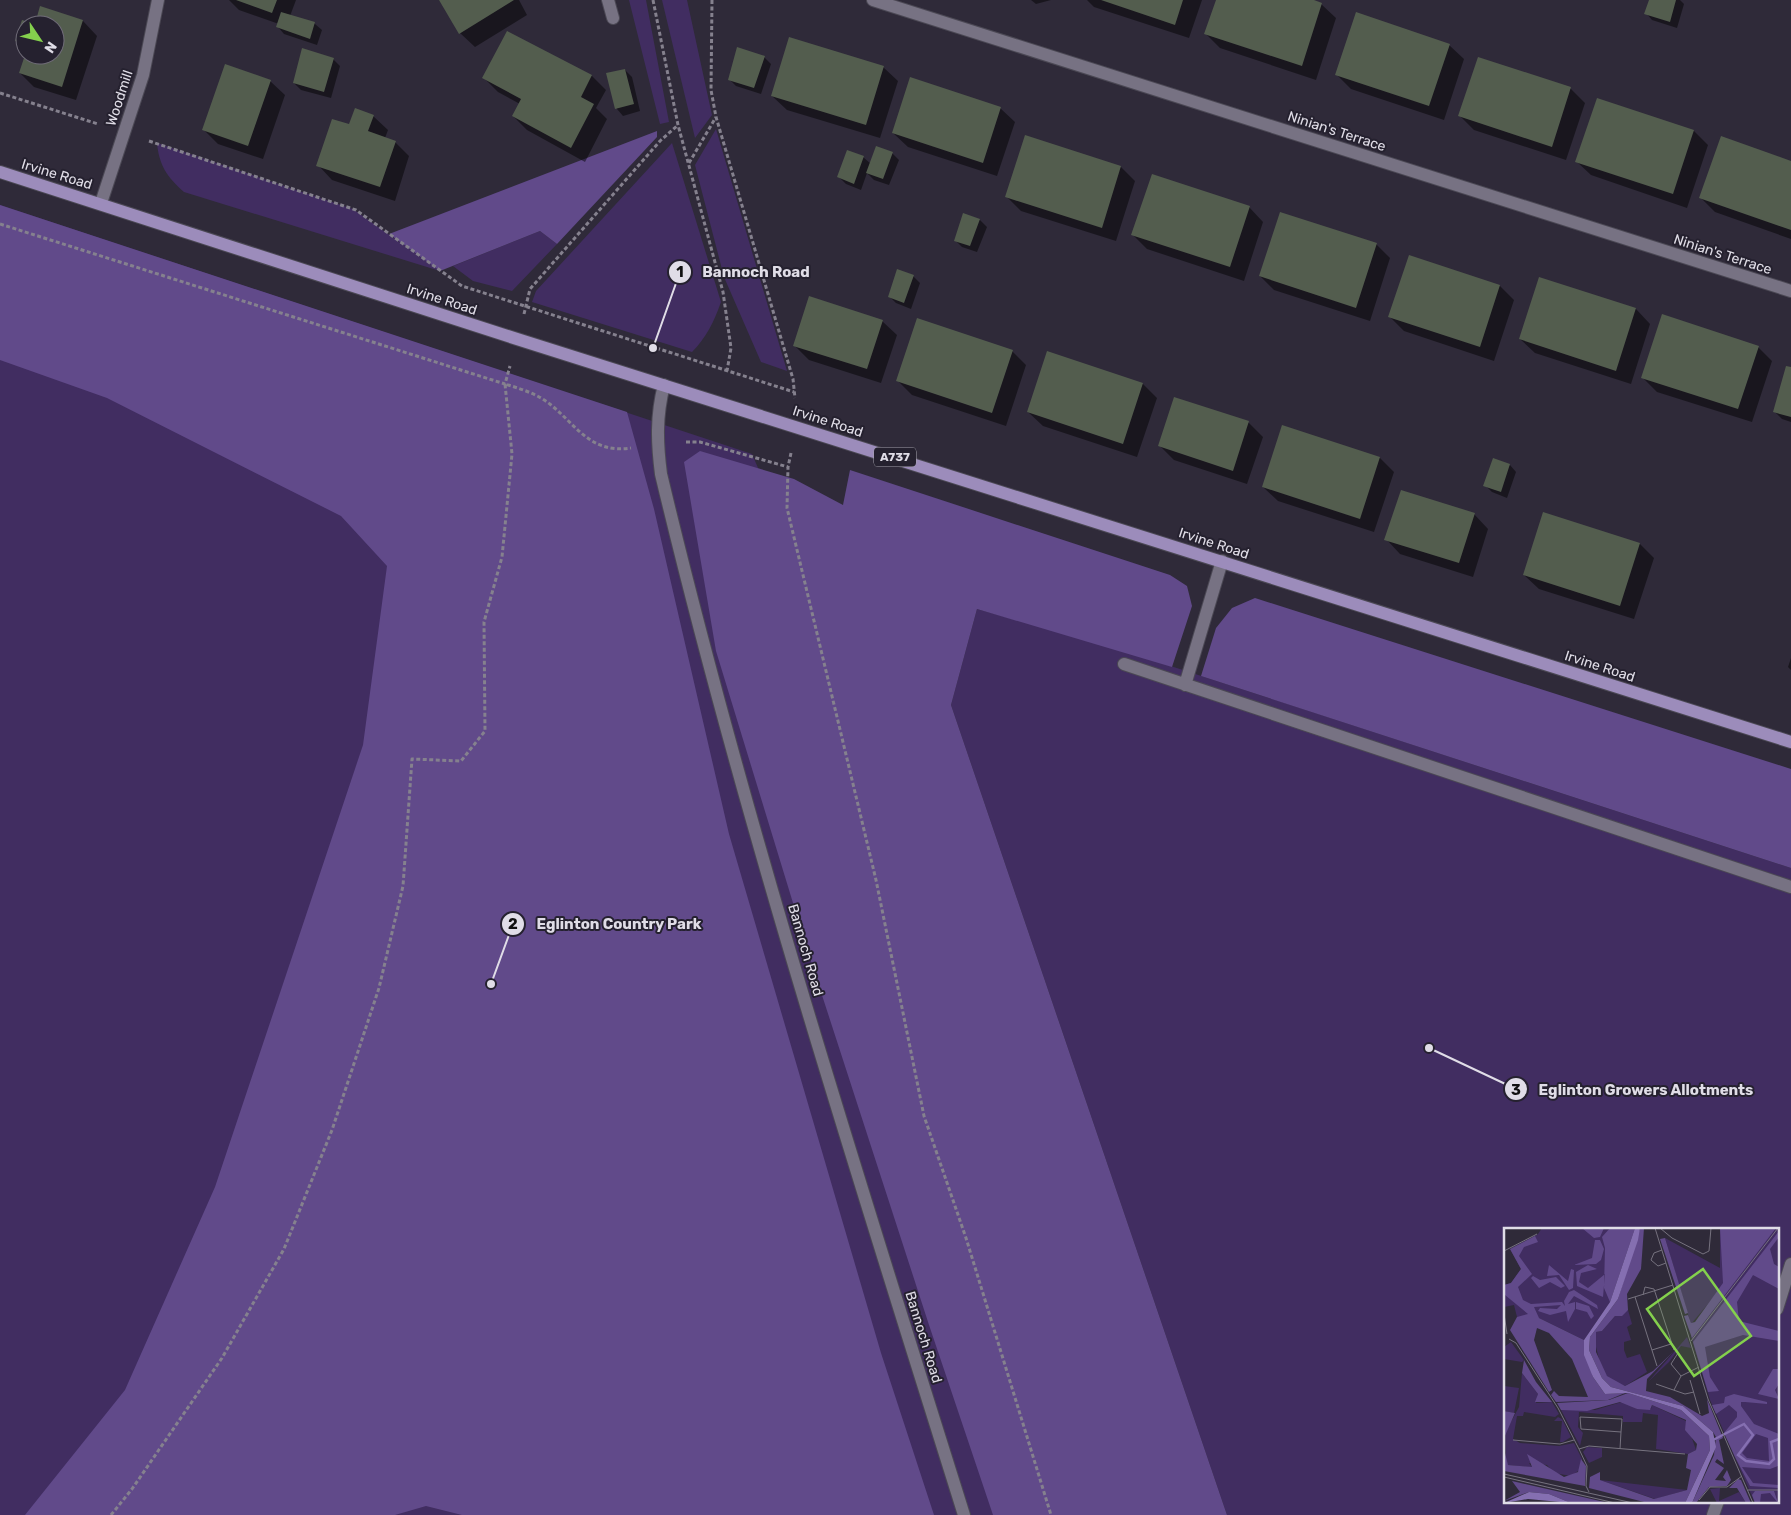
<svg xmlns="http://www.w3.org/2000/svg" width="1791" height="1515" font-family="Rubik,sans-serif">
  <rect width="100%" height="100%" fill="#2f2a39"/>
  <path fill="#412d61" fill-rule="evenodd" d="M 629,0 L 646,0 L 669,122 L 660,124 Z
    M 662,0 L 687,0 L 712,115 L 695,138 Z
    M 716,129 L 787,371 L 761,362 L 724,277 L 695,165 Z
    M 157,143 L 353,209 L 440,271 L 184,192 C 167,177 159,165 157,143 Z
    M 672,143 L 721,302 C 714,322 706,338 692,352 L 532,302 L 536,291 Z
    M 0,205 L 752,454 L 1210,1515 L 0,1515 Z
    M 540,231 L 557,244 L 512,291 L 473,281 L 453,266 Z
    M 977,609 L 1103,644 L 1791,868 L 1791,1515 L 1227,1515 L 951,705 ZM 1505,1229 L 1777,1229 L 1777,1501 L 1505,1501 Z"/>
  <path fill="#614a8a" d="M 657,131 L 657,137 L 557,244 L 540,231 L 440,271 L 389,234 Z
    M 0,205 L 627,412 L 654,509 L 729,834 L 881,1353 L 934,1515 L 462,1515 L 426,1506 L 395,1515 L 25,1515 L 125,1390 L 215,1187 L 363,745 L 387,566 L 341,516 L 107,398 L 0,360 Z
    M 700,451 L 794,479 L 843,505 L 850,470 L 1170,575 L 1187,586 L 1192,606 L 1172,667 L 977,609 L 951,705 L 1227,1515 L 993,1515 L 929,1325 L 808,952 L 716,651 L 684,462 Z
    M 1255,598 L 1791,769 L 1791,868 L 1201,676 L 1216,628 L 1232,608 Z"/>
  <path fill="#0007" d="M 229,0 L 296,0 L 290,16 L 315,24 L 322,30 L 317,45 L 284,34 L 278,27 L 279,24 L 239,10 Z
    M 440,0 L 519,0 L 527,15 L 475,47 L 460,33 Z
    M 1031,0 L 1051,0 L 1036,4 Z
    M 1087,0 L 1202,0 L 1189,38 L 1094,7 Z
    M 1217,0 L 1310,0 L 1321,4 L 1336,18 L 1316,80 L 1220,48 L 1206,34 Z
    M 1650,0 L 1680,0 L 1684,4 L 1677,28 L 1652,20 L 1646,13 Z
    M 41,8 L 83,21 L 97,36 L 76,100 L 34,87 L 20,73 L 26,55 L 55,55 L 55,25 L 36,25 Z
    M 23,22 L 33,25 L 25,25 L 25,49 L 16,41 Z
    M 1449,45 L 1464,59 L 1444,120 L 1351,89 L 1337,75 Z
    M 764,57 L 771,64 L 761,94 L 736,86 L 729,79 Z
    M 1479,58 L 1571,89 L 1585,103 L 1566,160 L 1474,130 L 1460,116 Z
    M 333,59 L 340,66 L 331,98 L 301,90 L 294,83 Z
    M 883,67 L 898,81 L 880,138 L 787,110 L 772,96 Z
    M 625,70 L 632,77 L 640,111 L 623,116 L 617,109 L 608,74 Z
    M 592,76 L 606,90 L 596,108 L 607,119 L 585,162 L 527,130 L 513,116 L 520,104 L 498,92 L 484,78 Z
    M 270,81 L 285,95 L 263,159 L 218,144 L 204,130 Z
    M 1000,108 L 1015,122 L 997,176 L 908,147 L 893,133 Z
    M 373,116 L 388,130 L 385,138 L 395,142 L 409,156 L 395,201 L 332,180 L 318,165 L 350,126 Z
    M 1694,131 L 1708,145 L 1687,208 L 1591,175 L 1576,161 Z
    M 892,153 L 899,160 L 889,185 L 874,180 L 867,173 L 861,190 L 846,184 L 839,177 L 863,157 L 871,164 Z
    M 1791,162 L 1791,239 L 1715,212 L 1701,198 Z
    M 1121,167 L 1135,181 L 1116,241 L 1021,211 L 1007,197 Z
    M 1249,207 L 1263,222 L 1244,281 L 1147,249 L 1133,235 Z
    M 964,215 L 980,220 L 987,227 L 977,252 L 962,247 L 955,240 Z
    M 1376,244 L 1390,258 L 1370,321 L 1274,290 L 1260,276 Z
    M 913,276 L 920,283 L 911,309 L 896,303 L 889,296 Z
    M 1540,279 L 1636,309 L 1650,324 L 1631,384 L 1535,353 L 1520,339 Z
    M 1500,286 L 1514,300 L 1494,361 L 1404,331 L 1390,317 Z
    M 882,321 L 897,335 L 881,383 L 809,360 L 794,345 Z
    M 1758,347 L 1772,361 L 1752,422 L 1657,392 L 1642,377 Z
    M 1012,351 L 1026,365 L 1006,426 L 912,395 L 898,381 Z
    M 1791,368 L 1791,422 L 1782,419 L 1775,412 Z
    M 1143,384 L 1157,398 L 1137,457 L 1043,426 L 1028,412 Z
    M 1175,398 L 1249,423 L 1263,437 L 1247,484 L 1174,460 L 1160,446 Z
    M 1283,427 L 1380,458 L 1394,472 L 1374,532 L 1278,501 L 1263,487 Z
    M 1510,465 L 1516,472 L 1507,498 L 1492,492 L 1485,485 Z
    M 1474,514 L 1488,529 L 1473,577 L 1400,554 L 1386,539 Z
    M 1640,544 L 1654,558 L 1634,619 L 1539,589 L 1524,575 Z
    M 1791,658 L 1791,670 L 1788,667 Z"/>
  <path fill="#535d4e" d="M 236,0 L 277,0 L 272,13 Z
    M 439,0 L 514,0 L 459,34 Z
    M 1101,0 L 1183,0 L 1175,25 Z
    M 1216,0 L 1314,0 L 1322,3 L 1302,66 L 1204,34 Z
    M 1649,0 L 1676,0 L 1670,22 L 1644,14 Z
    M 40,6 L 83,20 L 62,87 L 19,73 L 25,55 L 55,55 L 55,25 L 25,25 L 25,44 L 15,41 L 22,20 L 35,24 Z
    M 281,12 L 315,22 L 310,39 L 276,27 Z
    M 1356,12 L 1450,44 L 1429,106 L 1335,75 Z
    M 507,31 L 592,75 L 581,97 L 594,104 L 571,148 L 512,116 L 521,99 L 482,78 Z
    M 789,37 L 884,66 L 866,125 L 771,96 Z
    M 737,47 L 765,56 L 754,88 L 728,80 Z
    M 302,48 L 334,58 L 324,92 L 293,83 Z
    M 1478,57 L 1571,87 L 1552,147 L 1458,116 Z
    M 225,64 L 271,80 L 248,146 L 202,130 Z
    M 625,69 L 634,104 L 615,109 L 606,73 Z
    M 910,77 L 1001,107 L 983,163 L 892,133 Z
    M 1597,98 L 1694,130 L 1673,194 L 1575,162 Z
    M 355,108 L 374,115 L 368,131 L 396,141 L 380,187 L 316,166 L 332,119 L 349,124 Z
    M 1025,135 L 1121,166 L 1102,228 L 1005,197 Z
    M 1721,136 L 1791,161 L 1791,230 L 1699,198 Z
    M 876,146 L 893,152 L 883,179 L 866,173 Z
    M 847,150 L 864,156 L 854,184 L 837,177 Z
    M 1152,174 L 1250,206 L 1230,267 L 1131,235 Z
    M 1280,212 L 1377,243 L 1356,308 L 1259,276 Z
    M 963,213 L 980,219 L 970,246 L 954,241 Z
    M 1409,255 L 1500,285 L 1480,347 L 1388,317 Z
    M 897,269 L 914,275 L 904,303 L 888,297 Z
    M 1539,277 L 1636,308 L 1616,371 L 1519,339 Z
    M 809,296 L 883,320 L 867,369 L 793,346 Z
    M 1662,314 L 1759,346 L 1738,409 L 1641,378 Z
    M 917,318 L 1013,350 L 992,413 L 896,381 Z
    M 1047,351 L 1143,383 L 1123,444 L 1027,412 Z
    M 1786,366 L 1791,367 L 1791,417 L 1773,412 Z
    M 1174,397 L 1249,421 L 1233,471 L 1158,446 Z
    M 1282,425 L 1380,457 L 1360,519 L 1262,487 Z
    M 1493,458 L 1510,464 L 1501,492 L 1483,486 Z
    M 1401,490 L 1475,513 L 1459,563 L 1384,540 Z
    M 1543,512 L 1640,543 L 1620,606 L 1523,575 Z"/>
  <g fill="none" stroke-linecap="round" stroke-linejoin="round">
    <g stroke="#4b4854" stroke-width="14">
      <path id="lane" d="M 1124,664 L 1791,887
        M 1185,685 L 1222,561
        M 1777,1309 L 1791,1264
        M 1713,1515 L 1718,1501"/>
    </g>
    <g stroke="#4b4854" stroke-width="14">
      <path id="street" d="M 608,0 L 613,18
        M 873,0 L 1791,291
        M 101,203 L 143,75 L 158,0
        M 664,385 C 656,416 657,443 661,474 C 745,826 856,1170 964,1515"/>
    </g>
    <g stroke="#4b4854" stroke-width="14">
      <path id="primary" d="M 0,172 L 517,339 L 1791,742"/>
    </g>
    <path stroke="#85818e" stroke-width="3" stroke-dasharray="4 2.5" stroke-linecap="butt" d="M 653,0 L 678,125 L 723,292 L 731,348 L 727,371
      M 712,0 L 711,90 L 716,117 L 793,379 L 795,398
      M 0,93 L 98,124
      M 149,141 L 356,210 L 462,286 L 794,392
      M 689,163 L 716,117
      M 0,224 L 505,384 L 510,366
      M 524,314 L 530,289 L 660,141 L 678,125
      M 686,442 L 700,442 L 788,467
      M 791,453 L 788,467 L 787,508 L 876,880 L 924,1116 L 966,1238 L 1051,1515
      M 111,1515 L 132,1489 L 222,1358 L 284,1249 L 332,1130 L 379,988 L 403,886 L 412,759 L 461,761 L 485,731 L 484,622 L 502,557 L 512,454 L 505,384 C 521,389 538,394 551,405 C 577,426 591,454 631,448"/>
    <use href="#lane" stroke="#777283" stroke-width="12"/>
    <use href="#street" stroke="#777283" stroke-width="12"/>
    <use href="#primary" stroke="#9c8cbb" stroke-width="12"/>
  </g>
  <g text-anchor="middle" stroke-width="4" stroke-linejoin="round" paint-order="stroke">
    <rect fill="#25212f" stroke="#a8a5b0" stroke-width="1" x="874" y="447.5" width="42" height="19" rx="4"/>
    <g font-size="12" font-weight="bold" fill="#e0dde7">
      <text x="895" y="461">A737</text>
    </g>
    <g font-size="14" fill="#e0dde7" stroke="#25212f">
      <text transform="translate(119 98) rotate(-72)" y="5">Woodmill</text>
      <text transform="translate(1337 131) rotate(18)" y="5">Ninian's Terrace</text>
      <text transform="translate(57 174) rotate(17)" y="5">Irvine Road</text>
      <text transform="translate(1723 254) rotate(18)" y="5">Ninian's Terrace</text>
      <text transform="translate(442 299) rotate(18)" y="5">Irvine Road</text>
      <text transform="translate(828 421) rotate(18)" y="5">Irvine Road</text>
      <text transform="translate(1214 543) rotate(18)" y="5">Irvine Road</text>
      <text transform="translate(1600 666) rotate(18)" y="5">Irvine Road</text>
      <text transform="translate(806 950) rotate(74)" y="5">Bannoch Road</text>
      <text transform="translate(924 1337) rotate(73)" y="5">Bannoch Road</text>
    </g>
  </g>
  <g transform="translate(1504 1228)">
    <rect width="275" height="275" fill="#2f2a39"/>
    <path d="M 38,0 L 131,0 L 106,74 L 80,112 L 35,90 L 14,93 L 10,77 L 0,79 L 0,57 L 7,55 L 17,41 L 6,21 L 34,6 ZM 216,0 L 275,0 L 275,275 L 251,275 L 206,172 L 187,108 L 215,63 L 187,96 L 161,10 L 216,40 ZM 124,82 L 128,96 L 123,99 L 127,112 L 120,114 L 120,122 L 123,130 L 136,126 L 143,144 L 121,158 L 108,153 L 98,143 L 91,115 L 92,104 L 98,103 L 111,88 ZM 183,109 L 187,120 L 177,118 L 165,134 L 144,154 ZM 7,114 L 20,132 L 18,134 L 0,131 L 0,119 ZM 18,145 L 34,166 L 32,175 L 48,174 L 55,186 L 51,189 L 20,184 L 19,188 L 13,188 L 9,211 L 16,215 L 55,218 L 70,215 L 78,231 L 77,241 L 67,248 L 50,245 L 43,237 L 25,235 L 28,239 L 25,239 L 4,237 L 2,234 L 1,205 L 15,179 ZM 0,158 L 15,160 L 10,185 L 0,183 ZM 121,173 L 133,181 L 147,181 L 148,177 L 182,193 L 192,222 L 184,226 L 152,221 L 154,187 L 139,185 L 138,194 L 119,194 L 119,188 L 75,184 L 74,199 L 79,205 L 76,218 L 57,182 L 91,182 ZM 54,189 L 58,191 L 67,209 L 59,214 L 56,214 L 58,193 L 50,193 ZM 83,219 L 98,220 L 98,229 L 85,235 L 79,224 ZM 96,252 L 183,262 L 151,271 ZM 216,260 L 215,273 L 235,264 L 242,275 L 213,275 L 206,261 Z" fill="#412d61"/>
    <path d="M 78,0 L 100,0 L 96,9 L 90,10 ZM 106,0 L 131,0 L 106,74 L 100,60 L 101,20 L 98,9 ZM 136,0 L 140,0 L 137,41 L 123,66 L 124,82 L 118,88 L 111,88 L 98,103 L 92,104 L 92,124 L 103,148 L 121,158 L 149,143 L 169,124 L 143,151 L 142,163 L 166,169 L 198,188 L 205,185 L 203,171 L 219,210 L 215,212 L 220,236 L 213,231 L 211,234 L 220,240 L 211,252 L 222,253 L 219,249 L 223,242 L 227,252 L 223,258 L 205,259 L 192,275 L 188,275 L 210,227 L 212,209 L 209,204 L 179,178 L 107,159 L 98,150 L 85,122 L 86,109 L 114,71 ZM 216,0 L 272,0 L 188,110 L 180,88 L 184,87 L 187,95 L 191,94 L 219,55 ZM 275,3 L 275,9 L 266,21 L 270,36 L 275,39 L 275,61 L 249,47 L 233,74 L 235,93 L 275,103 L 275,113 L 239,107 L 201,119 L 206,149 L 215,163 L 204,164 L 189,114 ZM 31,8 L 34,14 L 20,19 L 15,28 L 28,46 L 14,59 L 19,72 L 27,76 L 58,74 L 61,78 L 60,73 L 65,64 L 70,62 L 93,77 L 94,81 L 70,68 L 64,76 L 71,74 L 71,81 L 64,94 L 62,83 L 46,87 L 34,83 L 36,80 L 53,81 L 57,77 L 30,79 L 35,90 L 80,112 L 89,149 L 101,166 L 121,165 L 104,172 L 52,174 L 47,167 L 50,163 L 55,168 L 84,169 L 68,131 L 45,105 L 33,100 L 30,112 L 48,162 L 45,164 L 6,102 L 13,89 L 24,86 L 1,67 L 0,57 L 7,55 L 17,41 L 6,21 ZM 161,10 L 184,85 L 181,86 L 156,11 ZM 91,12 L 96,12 L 100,21 L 97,32 L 92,36 L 70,37 L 88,30 ZM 45,37 L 64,53 L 67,41 L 70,42 L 69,60 L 65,62 L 55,47 L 43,48 ZM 84,37 L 93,41 L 77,45 L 75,54 L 84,60 L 101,46 L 99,69 L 73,58 L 72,44 ZM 29,48 L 36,52 L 52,49 L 61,58 L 57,60 L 46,54 L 35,60 L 27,50 ZM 72,74 L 85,78 L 90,88 L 87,91 L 83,84 L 72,81 ZM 20,132 L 32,154 L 48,174 L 31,174 L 34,166 L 18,145 ZM 269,141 L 275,141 L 275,156 L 271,162 L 275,171 L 254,166 ZM 124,165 L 177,182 L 205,208 L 206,222 L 181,275 L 144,275 L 85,260 L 86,249 L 96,244 L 96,252 L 150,271 L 183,262 L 187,242 L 182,240 L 184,226 L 192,222 L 193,216 L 181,202 L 182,192 L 148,177 L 146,182 L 133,181 L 116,174 L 83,183 L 57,182 L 53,175 L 105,172 ZM 230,166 L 263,174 L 263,176 L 241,174 L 237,174 L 237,178 L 250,196 L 275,206 L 274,238 L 266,241 L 238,239 L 249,255 L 275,257 L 275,260 L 246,258 L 231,229 L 220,205 L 233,189 L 233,184 L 225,177 L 212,186 L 208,177 L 220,175 L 221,169 ZM 252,206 L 264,210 L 265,233 L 243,230 L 238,225 ZM 0,183 L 11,185 L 0,210 ZM 0,221 L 4,237 L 28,239 L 23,226 L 60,249 L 74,244 L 77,231 L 82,238 L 81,258 L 0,243 ZM 234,251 L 237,252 L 247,275 L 242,275 L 233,260 L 225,260 ZM 8,253 L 105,275 L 67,275 L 45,266 L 25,264 L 0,273 L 16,264 ZM 251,263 L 270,263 L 274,275 L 266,265 L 257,266 L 256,275 L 251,275 L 248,267 Z" fill="#614a8a" fill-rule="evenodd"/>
    <path d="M 131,0 L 136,0 L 134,12 L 114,71 L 86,109 L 85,122 L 98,150 L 107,159 L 179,178 L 209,204 L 212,219 L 188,275 L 181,275 L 206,222 L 205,208 L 177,182 L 124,165 L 101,166 L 89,149 L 80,127 L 80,112 L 106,74 ZM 25,264 L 45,266 L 67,275 L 24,271 L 0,275 Z" fill="#856fb1"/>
    <path fill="none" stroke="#856fb1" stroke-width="2.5" d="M 209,212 L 240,196 L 249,207 L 234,227 L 242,233 L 265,236 L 270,231 L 267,214 L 275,211"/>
    <path fill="none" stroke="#76727f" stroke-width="1" d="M 151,0 L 204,171 L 249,275M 156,0 L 168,10 L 199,26 L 205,23 L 207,0M 158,22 L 150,25 L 147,32 L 154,38 L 162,35M 0,23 L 33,6M 139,67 L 141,59 L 150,61 L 170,122M 131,69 L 153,138M 124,71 L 169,57M 0,86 L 3,106M 5,111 L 12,115 L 54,180 L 75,221M 187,113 L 274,0M 148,122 L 167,116M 174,125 L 167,136 L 177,148M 186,152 L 196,186M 152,156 L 181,166 L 190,164M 170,162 L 177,148 L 195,139M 9,212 L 56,216 L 70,212M 75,221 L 85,218 L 181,226M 75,221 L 83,238 L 82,258 L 85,264M 116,221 L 117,204 L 118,191 L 76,189 L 77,201 L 117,204M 0,246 L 129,275M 0,249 L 111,275M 244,262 L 275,262M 195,272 L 206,259 L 223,259 L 238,248"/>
    <path fill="#84d04d" fill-opacity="0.15" stroke="#84d04d" stroke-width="2.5" d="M 199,41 L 247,108 L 190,148 L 143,81 Z"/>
    <rect width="275" height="275" fill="none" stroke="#e0dde7" stroke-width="2.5"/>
  </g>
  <path fill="none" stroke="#e0dde7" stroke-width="2" d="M653 348L680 272M491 984L513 924M1429 1048L1516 1089"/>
  <g fill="#e0dde7" stroke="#25212f" stroke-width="2">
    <circle cx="653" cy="348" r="5"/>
    <circle cx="491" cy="984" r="5"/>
    <circle cx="1429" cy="1048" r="5"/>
    <circle cx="680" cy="272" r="12"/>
    <circle cx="513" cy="924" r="12"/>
    <circle cx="1516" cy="1089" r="12"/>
  </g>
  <g font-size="15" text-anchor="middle" font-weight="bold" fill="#111">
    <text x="680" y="277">1</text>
    <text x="513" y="929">2</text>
    <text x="1516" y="1095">3</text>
  </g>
  <g font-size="15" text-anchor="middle" font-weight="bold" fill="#e0dde7" stroke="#25212f" stroke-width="4" stroke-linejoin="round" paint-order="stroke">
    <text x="756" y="277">Bannoch Road</text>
    <text x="619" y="929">Eglinton Country Park</text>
    <text x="1646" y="1095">Eglinton Growers Allotments</text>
  </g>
  <g transform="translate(40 40) rotate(125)"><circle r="24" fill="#25212f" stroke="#706c79"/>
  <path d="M0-4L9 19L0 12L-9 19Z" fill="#84d04d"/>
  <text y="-8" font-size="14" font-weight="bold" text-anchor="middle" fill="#e0dde7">N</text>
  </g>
</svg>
